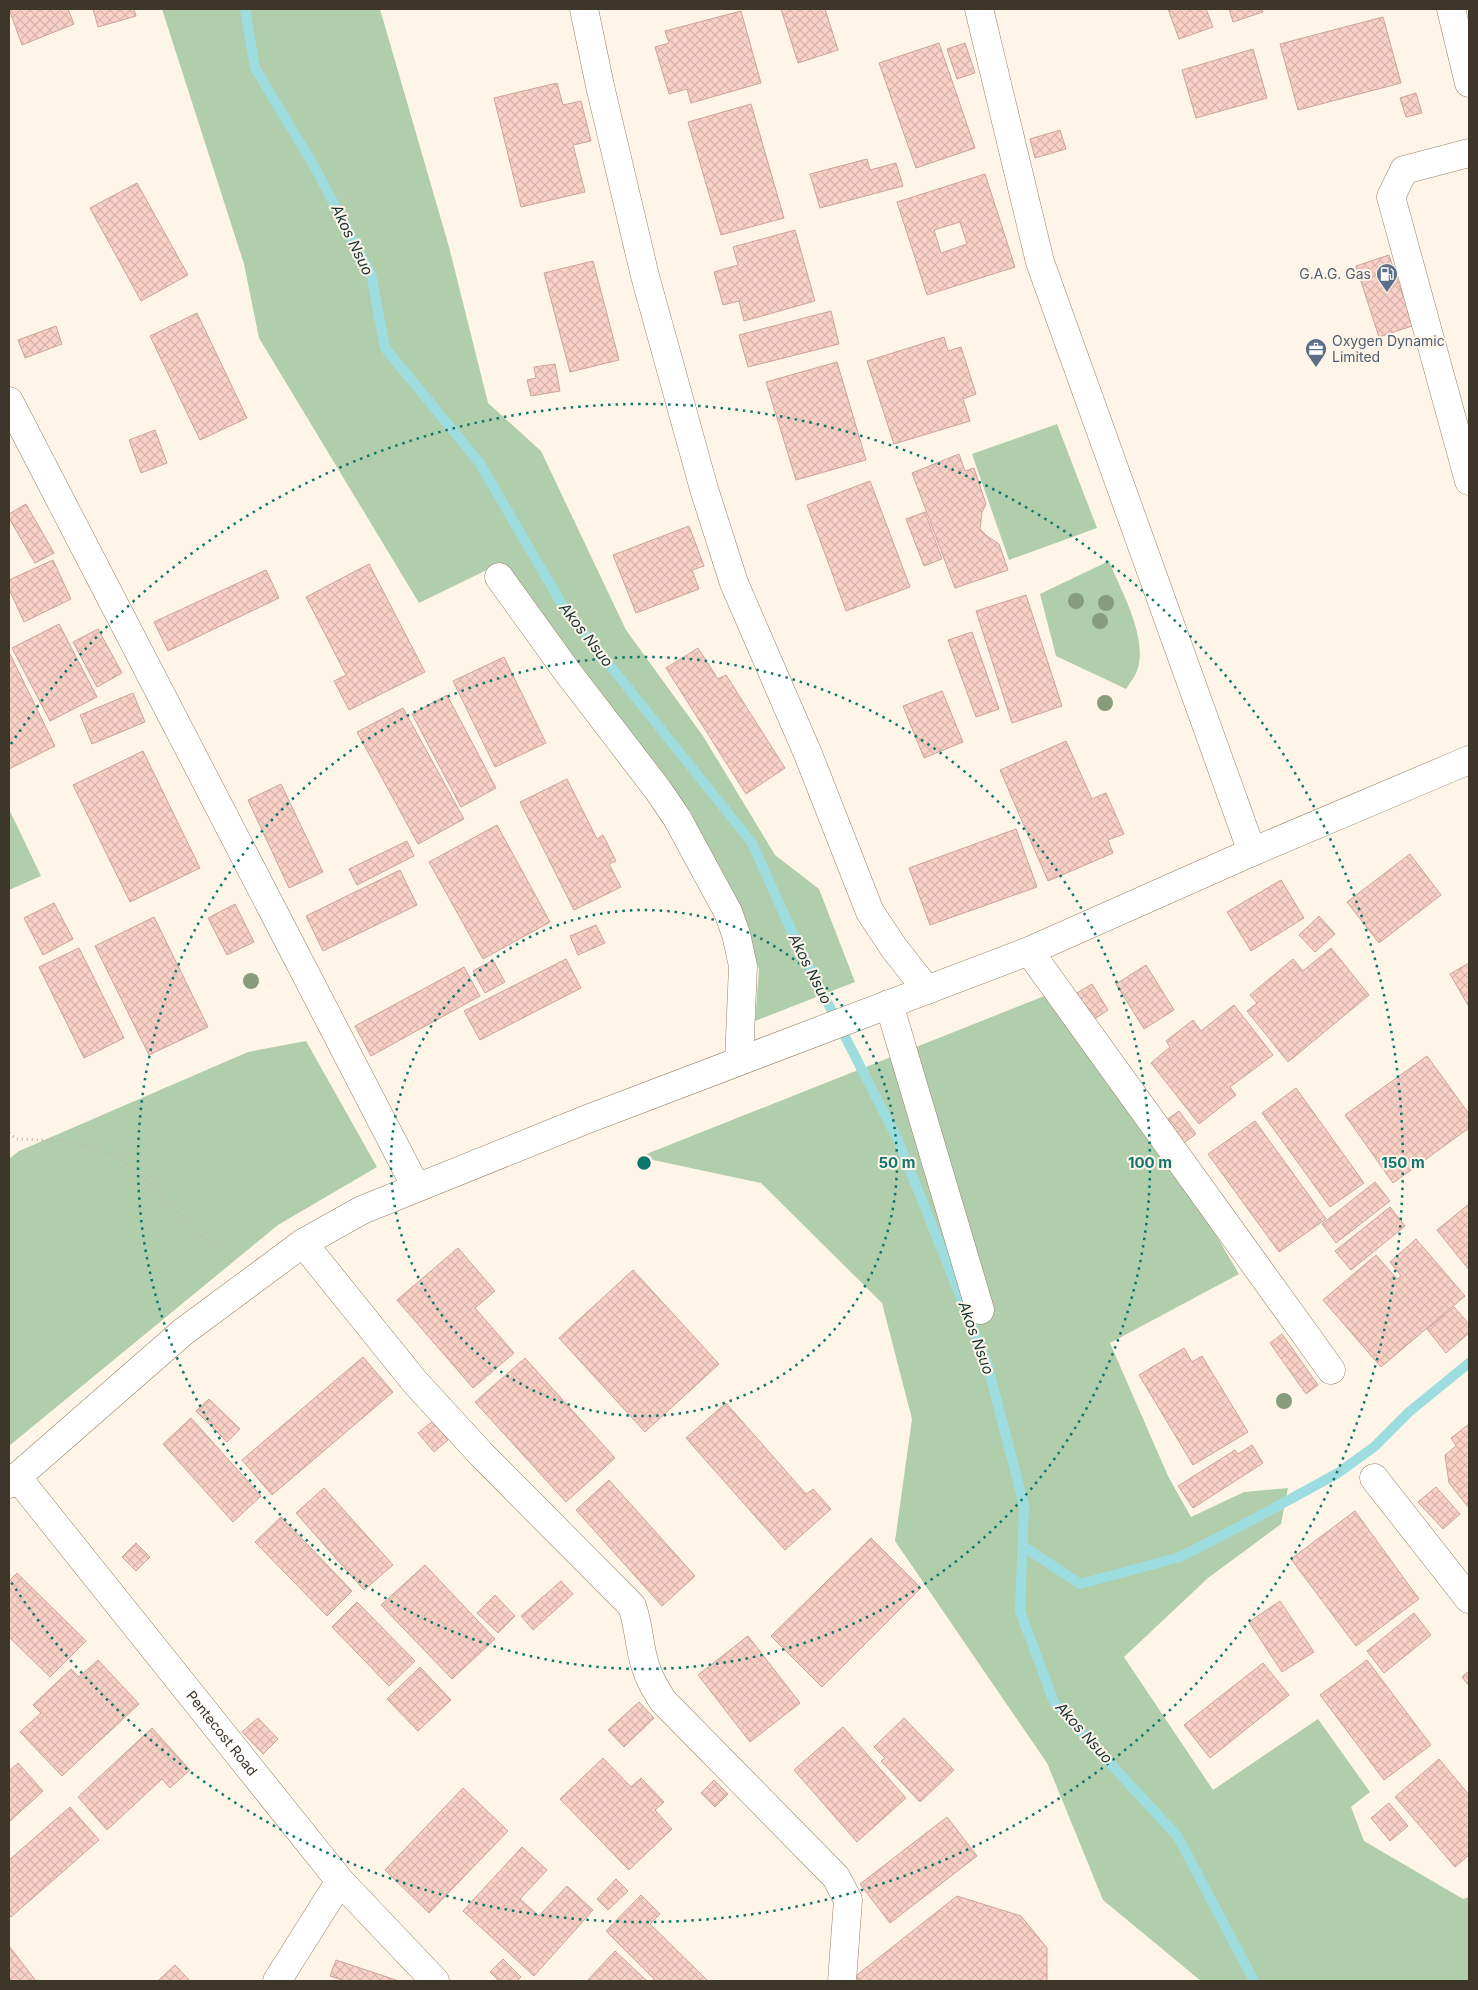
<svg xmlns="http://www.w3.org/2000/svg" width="1478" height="1990" font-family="Inter,sans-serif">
  <defs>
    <pattern id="building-cross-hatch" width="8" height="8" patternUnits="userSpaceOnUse" patternTransform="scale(1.25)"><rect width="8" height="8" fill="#fad1c7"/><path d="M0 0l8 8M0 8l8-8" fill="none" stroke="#d7b4ab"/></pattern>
  </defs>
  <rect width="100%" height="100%" fill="#fef5e8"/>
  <path fill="#b0cdac" d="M 162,9 L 380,9 L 449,247 L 488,403 L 541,451 L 626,630 L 703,736 L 775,855 L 819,889 L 855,982 L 755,1021 L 759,969 L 733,901 L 690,811 L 604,705 L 538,609 L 501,563 L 419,603 L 259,338 L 244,264 Z
    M 1057,424 L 1097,528 L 1009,560 L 972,454 Z
    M 1109,561 C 1121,591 1147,635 1138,668 C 1136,675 1130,683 1126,689 L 1056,656 L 1040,594 Z
    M 9,809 L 41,876 L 9,890 Z
    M 1052,993 L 1160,1140 L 1239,1274 L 1110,1343 L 1168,1476 L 1191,1517 L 1244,1492 L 1288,1488 L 1281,1524 L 1208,1578 L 1124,1657 L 1213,1790 L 1318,1719 L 1370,1792 L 1351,1807 L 1364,1841 L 1463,1899 L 1469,1897 L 1469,1981 L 1201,1981 L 1103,1900 L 1047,1763 L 895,1541 L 912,1419 L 882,1303 L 761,1183 L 639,1157 Z
    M 306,1041 L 377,1167 L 278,1225 L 9,1446 L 9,1159 L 19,1151 L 248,1052 Z"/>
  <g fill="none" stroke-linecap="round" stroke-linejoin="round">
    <path stroke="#9edddf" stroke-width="10" d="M 245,9 L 255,68 L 314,166 L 371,274 L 385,348 L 479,462 L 564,608 L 752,843 L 797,943 L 898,1140 L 987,1363 L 1024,1505 L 1020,1611 L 1054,1702 L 1178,1837 L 1254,1981
      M 1023,1546 L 1080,1584 L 1180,1557 L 1254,1519 L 1338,1473 L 1374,1447 L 1409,1412 L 1469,1363"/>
  </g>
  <path fill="url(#building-cross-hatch)" stroke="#cba59b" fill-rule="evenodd" d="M 9,9 L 68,9 L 74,24 L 22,45 Z
    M 93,9 L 134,9 L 136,16 L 98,27 Z
    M 781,9 L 825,9 L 838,50 L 798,63 Z
    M 1168,9 L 1206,9 L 1213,27 L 1179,39 Z
    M 1229,9 L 1262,9 L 1263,12 L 1233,22 Z
    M 741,11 L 761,83 L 691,103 L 687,89 L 669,94 L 655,47 L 669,43 L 665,31 Z
    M 1383,17 L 1401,83 L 1298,110 L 1280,44 Z
    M 939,43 L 975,148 L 916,168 L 879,63 Z
    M 965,43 L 975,73 L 957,79 L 947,49 Z
    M 1253,49 L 1267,98 L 1196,118 L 1182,70 Z
    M 557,83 L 563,105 L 581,101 L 591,141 L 573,145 L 585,192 L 521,207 L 494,98 Z
    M 1416,93 L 1422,113 L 1406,117 L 1400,98 Z
    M 751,104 L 784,218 L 721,235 L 688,122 Z
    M 1060,130 L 1066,149 L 1035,158 L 1030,139 Z
    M 867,159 L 870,170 L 896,163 L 903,186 L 820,208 L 810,174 Z
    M 985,174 L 1015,267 L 927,295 L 897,202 ZM 960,222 L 967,244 L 941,253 L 934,230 Z
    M 137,183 L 188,275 L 141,301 L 90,208 Z
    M 795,230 L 815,301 L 744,321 L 739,301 L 723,305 L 714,272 L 738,265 L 733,247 Z
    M 1389,255 L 1403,296 L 1411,293 L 1421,323 L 1379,337 L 1356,266 Z
    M 593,261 L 619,360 L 570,372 L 544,273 Z
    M 831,311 L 839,344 L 748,367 L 739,335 Z
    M 197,313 L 247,418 L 200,440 L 150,336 Z
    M 56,326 L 62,344 L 25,358 L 18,340 Z
    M 944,337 L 948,351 L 961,347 L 976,394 L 963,399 L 970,421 L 894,444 L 867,361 Z
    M 837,362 L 866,460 L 796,480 L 766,382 Z
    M 555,364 L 560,391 L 531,396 L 527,380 L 536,378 L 534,367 Z
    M 155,430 L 167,463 L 141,473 L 129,440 Z
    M 959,454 L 965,471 L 974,468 L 986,504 L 982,512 L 980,529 L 987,536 L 999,544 L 1008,570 L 955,588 L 912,473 Z
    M 870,481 L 910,587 L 846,611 L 807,505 Z
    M 26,504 L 54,553 L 35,563 L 9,518 L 9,514 Z
    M 925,512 L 942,559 L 924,566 L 906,519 Z
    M 689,526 L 704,566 L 692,570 L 699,589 L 636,613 L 613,555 Z
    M 53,560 L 71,599 L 24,622 L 9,589 L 9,580 Z
    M 369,564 L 425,672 L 349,710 L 334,681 L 346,675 L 306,597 Z
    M 266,570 L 279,598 L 168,651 L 154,622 Z
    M 1026,595 L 1062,706 L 1012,723 L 976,611 Z
    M 59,624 L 97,697 L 50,721 L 12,648 Z
    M 98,629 L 122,673 L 97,687 L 73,642 Z
    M 972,632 L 999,709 L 976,717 L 948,640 Z
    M 698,648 L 718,679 L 726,675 L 785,768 L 746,794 L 666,668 Z
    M 9,652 L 55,746 L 9,769 Z
    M 504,657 L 546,743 L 495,767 L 453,681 Z
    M 942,691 L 963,742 L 924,758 L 903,706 Z
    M 133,693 L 145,722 L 92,744 L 80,715 Z
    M 447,695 L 496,788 L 461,807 L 412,714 Z
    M 403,708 L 464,819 L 418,844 L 357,732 Z
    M 1066,741 L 1092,799 L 1106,793 L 1124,834 L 1108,840 L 1113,853 L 1048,881 L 1000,770 Z
    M 143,751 L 200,868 L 130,902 L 73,785 Z
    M 567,779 L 597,839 L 603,835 L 616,861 L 609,864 L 621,887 L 574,910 L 520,802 Z
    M 281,784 L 323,872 L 289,888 L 248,800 Z
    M 497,825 L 550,922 L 483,959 L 429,862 Z
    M 1016,829 L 1037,887 L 930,925 L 909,868 Z
    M 407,841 L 414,856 L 357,885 L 349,869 Z
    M 1410,854 L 1441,895 L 1379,943 L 1347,902 Z
    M 400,870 L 417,905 L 323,951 L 306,916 Z
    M 1281,880 L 1304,918 L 1251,951 L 1227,912 Z
    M 54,903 L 73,939 L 43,955 L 24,918 Z
    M 235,904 L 254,942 L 227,955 L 208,918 Z
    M 1319,916 L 1335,934 L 1315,952 L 1299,935 Z
    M 154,917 L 208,1027 L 149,1055 L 95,946 Z
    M 596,925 L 605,943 L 578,955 L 570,936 Z
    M 79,948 L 124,1038 L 84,1058 L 39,967 Z
    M 1331,948 L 1369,995 L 1288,1062 L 1247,1011 L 1257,1003 L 1250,995 L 1293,959 L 1303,971 Z
    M 566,959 L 581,988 L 480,1040 L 464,1011 Z
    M 493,960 L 505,982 L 485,993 L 473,971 Z
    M 1469,963 L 1469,1007 L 1450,974 Z
    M 1146,965 L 1174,1010 L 1144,1029 L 1116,984 Z
    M 464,967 L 480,996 L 371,1056 L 355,1026 Z
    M 1092,984 L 1108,1010 L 1093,1020 L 1077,993 Z
    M 1234,1005 L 1273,1055 L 1230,1087 L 1236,1095 L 1199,1124 L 1151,1063 L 1170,1047 L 1166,1041 L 1193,1020 L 1201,1031 Z
    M 1427,1056 L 1469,1114 L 1469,1128 L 1393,1183 L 1345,1115 Z
    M 1296,1088 L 1364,1183 L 1330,1207 L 1262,1113 Z
    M 1179,1111 L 1196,1134 L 1174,1150 L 1157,1127 Z
    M 1255,1121 L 1326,1219 L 1279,1252 L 1208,1154 Z
    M 1375,1182 L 1390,1201 L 1336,1243 L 1322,1224 Z
    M 1469,1204 L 1469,1270 L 1437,1230 Z
    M 1390,1207 L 1405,1226 L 1351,1270 L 1335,1251 Z
    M 1416,1239 L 1465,1296 L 1381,1367 L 1323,1300 L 1376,1255 L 1397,1279 L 1401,1276 L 1390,1262 Z
    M 458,1248 L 495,1291 L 475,1308 L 514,1353 L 473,1388 L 397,1300 Z
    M 633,1270 L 719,1364 L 645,1432 L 559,1338 Z
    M 1454,1307 L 1469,1324 L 1469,1333 L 1446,1353 L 1427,1329 Z
    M 1282,1334 L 1318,1385 L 1306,1394 L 1270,1343 Z
    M 1184,1348 L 1192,1362 L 1202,1356 L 1248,1432 L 1193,1465 L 1139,1375 Z
    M 363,1357 L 393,1392 L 272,1495 L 242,1460 Z
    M 525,1358 L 615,1458 L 566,1502 L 475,1402 Z
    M 209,1399 L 240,1429 L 227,1442 L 196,1411 Z
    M 726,1403 L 806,1494 L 813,1489 L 831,1509 L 785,1550 L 686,1438 Z
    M 191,1418 L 261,1496 L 233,1522 L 163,1444 Z
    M 433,1421 L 448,1440 L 434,1452 L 418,1433 Z
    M 1469,1424 L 1469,1508 L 1449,1483 L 1445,1455 L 1456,1446 L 1451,1438 Z
    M 1252,1445 L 1263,1463 L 1193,1508 L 1178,1486 L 1235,1450 L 1238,1454 Z
    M 609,1480 L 695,1576 L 662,1606 L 576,1510 Z
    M 1436,1487 L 1460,1514 L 1443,1529 L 1418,1502 Z
    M 324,1488 L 393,1565 L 364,1590 L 296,1513 Z
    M 1355,1511 L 1419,1599 L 1356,1646 L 1291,1559 Z
    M 281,1517 L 352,1591 L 327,1616 L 255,1542 Z
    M 871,1538 L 921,1588 L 822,1687 L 771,1636 Z
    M 136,1543 L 150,1557 L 136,1571 L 122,1557 Z
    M 425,1565 L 495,1639 L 452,1679 L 381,1605 Z
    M 17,1573 L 86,1641 L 50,1677 L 9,1637 L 9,1581 Z
    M 561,1581 L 573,1594 L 533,1630 L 521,1616 Z
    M 495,1595 L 515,1616 L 498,1633 L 477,1613 Z
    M 1280,1601 L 1314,1652 L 1282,1672 L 1249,1622 Z
    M 357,1602 L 415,1661 L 389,1686 L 332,1627 Z
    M 1414,1613 L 1431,1635 L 1384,1673 L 1367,1651 Z
    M 748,1636 L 800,1703 L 750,1742 L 698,1675 Z
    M 98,1660 L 139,1704 L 62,1776 L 20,1732 L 41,1713 L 33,1705 L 71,1669 L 79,1677 Z
    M 1367,1660 L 1431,1745 L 1384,1780 L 1320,1695 Z
    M 1263,1663 L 1289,1695 L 1210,1758 L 1184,1725 Z
    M 420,1667 L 451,1700 L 418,1731 L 387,1699 Z
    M 1469,1671 L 1469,1686 L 1462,1677 Z
    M 639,1702 L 654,1718 L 624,1747 L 608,1730 Z
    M 258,1718 L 278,1739 L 263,1754 L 242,1732 Z
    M 904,1718 L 954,1770 L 920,1802 L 881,1761 L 885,1758 L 874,1747 Z
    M 843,1727 L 906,1798 L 857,1842 L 794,1770 Z
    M 152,1728 L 190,1770 L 170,1788 L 162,1779 L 107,1830 L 78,1797 Z
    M 603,1758 L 631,1787 L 641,1778 L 664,1802 L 655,1810 L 672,1829 L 629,1870 L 560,1799 Z
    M 1439,1759 L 1469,1795 L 1469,1855 L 1455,1867 L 1395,1797 Z
    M 18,1763 L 43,1791 L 9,1822 L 9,1771 Z
    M 714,1780 L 728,1794 L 715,1807 L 701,1793 Z
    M 463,1788 L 508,1831 L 429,1913 L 385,1870 Z
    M 1389,1803 L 1408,1826 L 1390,1841 L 1371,1818 Z
    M 70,1807 L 99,1840 L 11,1917 L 9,1914 L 9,1860 Z
    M 947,1817 L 977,1856 L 890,1923 L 860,1884 Z
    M 522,1847 L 547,1870 L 520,1899 L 539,1916 L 567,1886 L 593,1910 L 534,1976 L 463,1911 Z
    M 616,1879 L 628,1891 L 608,1910 L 597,1899 Z
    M 641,1895 L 660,1914 L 650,1924 L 708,1981 L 656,1981 L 606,1931 Z
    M 957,1896 L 1021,1916 L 1047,1948 L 1047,1981 L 858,1981 L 857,1975 Z
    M 9,1946 L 36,1981 L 9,1981 Z
    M 615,1951 L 647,1981 L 587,1981 Z
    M 503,1959 L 521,1977 L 517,1981 L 499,1981 L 490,1972 Z
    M 336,1960 L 399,1981 L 345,1981 L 330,1976 Z
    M 175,1965 L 190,1981 L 158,1981 Z"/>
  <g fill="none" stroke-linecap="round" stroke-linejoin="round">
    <g stroke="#968265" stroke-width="29">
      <g id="minor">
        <path d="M 584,9 L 600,86 L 645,276 L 704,489 L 734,583 L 808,754 L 870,912 L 894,948 L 927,990"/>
        <path d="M 979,9 L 1040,262 L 1252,852"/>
        <path d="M 1451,9 L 1469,83"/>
        <path d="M 1469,153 L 1404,170 L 1391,197 L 1469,481"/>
        <path d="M 9,401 L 416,1187"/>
        <path d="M 499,577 L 566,670 L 658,790 L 677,818 L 728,912 L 736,934 L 743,966 L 739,1061"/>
        <path d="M 1029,951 L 1331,1370"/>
        <path d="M 889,1004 L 980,1310"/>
        <path d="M 303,1243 L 415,1382 L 482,1455 L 632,1606 C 639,1626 639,1646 645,1665 C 649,1679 656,1690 663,1701 L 836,1877 L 848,1900 L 842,1981"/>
        <path id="s1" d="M 17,1477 L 340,1881 L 435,1981"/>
        <path d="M 1374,1478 L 1469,1599"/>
        <path d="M 9,1484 L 183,1332 L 303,1243 L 362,1210 L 585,1120 L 1029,951 L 1252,852 L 1469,760"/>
        <path d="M 277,1981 L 340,1881"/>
      </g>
    </g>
    <path stroke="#c2b9ad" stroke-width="3" stroke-dasharray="1 4" stroke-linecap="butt" d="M 9,1133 L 16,1139 L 74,1141 L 120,1158 L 154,1187 L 192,1228 L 230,1260"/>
    <use href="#minor" stroke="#fff" stroke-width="28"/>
  </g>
  <g fill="#879c7b">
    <circle cx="1076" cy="601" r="8"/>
    <circle cx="1106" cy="603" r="8"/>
    <circle cx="1100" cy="621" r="8"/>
    <circle cx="1105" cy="703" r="8"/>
    <circle cx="251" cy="981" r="8"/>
    <circle cx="1284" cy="1401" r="8"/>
  </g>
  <g fill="none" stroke="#0f766e" stroke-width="2.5" stroke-dasharray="2.5 5">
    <circle cx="644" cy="1163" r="253"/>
    <circle cx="644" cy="1163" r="506"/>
    <path d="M11 744A759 759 0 1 1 11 1582"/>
  </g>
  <defs>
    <g id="fuel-pin" transform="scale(1.125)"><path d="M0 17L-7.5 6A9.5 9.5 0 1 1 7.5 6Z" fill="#5c6f8a" stroke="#fef5e8"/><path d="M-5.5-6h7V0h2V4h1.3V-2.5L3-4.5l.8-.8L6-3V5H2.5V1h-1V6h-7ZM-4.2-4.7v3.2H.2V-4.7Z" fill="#fff"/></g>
    <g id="office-pin" transform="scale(1.125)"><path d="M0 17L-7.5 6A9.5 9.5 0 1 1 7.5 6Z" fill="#5c6f8a" stroke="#fef5e8"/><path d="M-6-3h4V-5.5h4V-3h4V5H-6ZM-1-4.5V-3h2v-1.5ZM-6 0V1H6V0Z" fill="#fff"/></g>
  </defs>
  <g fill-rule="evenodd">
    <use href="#fuel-pin" x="1387" y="274"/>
    <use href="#office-pin" x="1316" y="349"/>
  </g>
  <g text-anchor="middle" stroke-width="4" stroke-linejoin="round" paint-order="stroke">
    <g font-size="14" fill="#4e5e75" stroke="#fef5e8" text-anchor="end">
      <text x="1371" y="279">G.A.G. Gas</text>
      <text x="1332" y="346" text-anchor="start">Oxygen Dynamic<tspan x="1332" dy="16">Limited</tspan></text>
    </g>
    <g font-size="14" fill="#3f362a" stroke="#fef5e8">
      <text dy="5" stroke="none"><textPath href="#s1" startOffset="328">Pentecost Road</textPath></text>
    </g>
    <g font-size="15" font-style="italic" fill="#133334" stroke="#fef5e8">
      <text transform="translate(352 240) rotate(64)" y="5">Akos Nsuo</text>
      <text transform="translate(586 635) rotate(52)" y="5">Akos Nsuo</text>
      <text transform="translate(810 969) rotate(63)" y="5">Akos Nsuo</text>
      <text transform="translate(976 1338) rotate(70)" y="5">Akos Nsuo</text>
      <text transform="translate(1084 1733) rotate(48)" y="5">Akos Nsuo</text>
    </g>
  </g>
  <circle cx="644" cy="1163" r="8" fill="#0f766e" stroke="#fef5e8" stroke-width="2.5"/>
  <g font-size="15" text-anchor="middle" font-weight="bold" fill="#0f766e" stroke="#fef5e8" stroke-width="4" stroke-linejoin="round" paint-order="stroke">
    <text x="897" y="1168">50 m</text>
    <text x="1150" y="1168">100 m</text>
    <text x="1403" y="1168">150 m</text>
  </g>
  <rect width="1478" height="1990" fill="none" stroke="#3f362a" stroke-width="20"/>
</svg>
